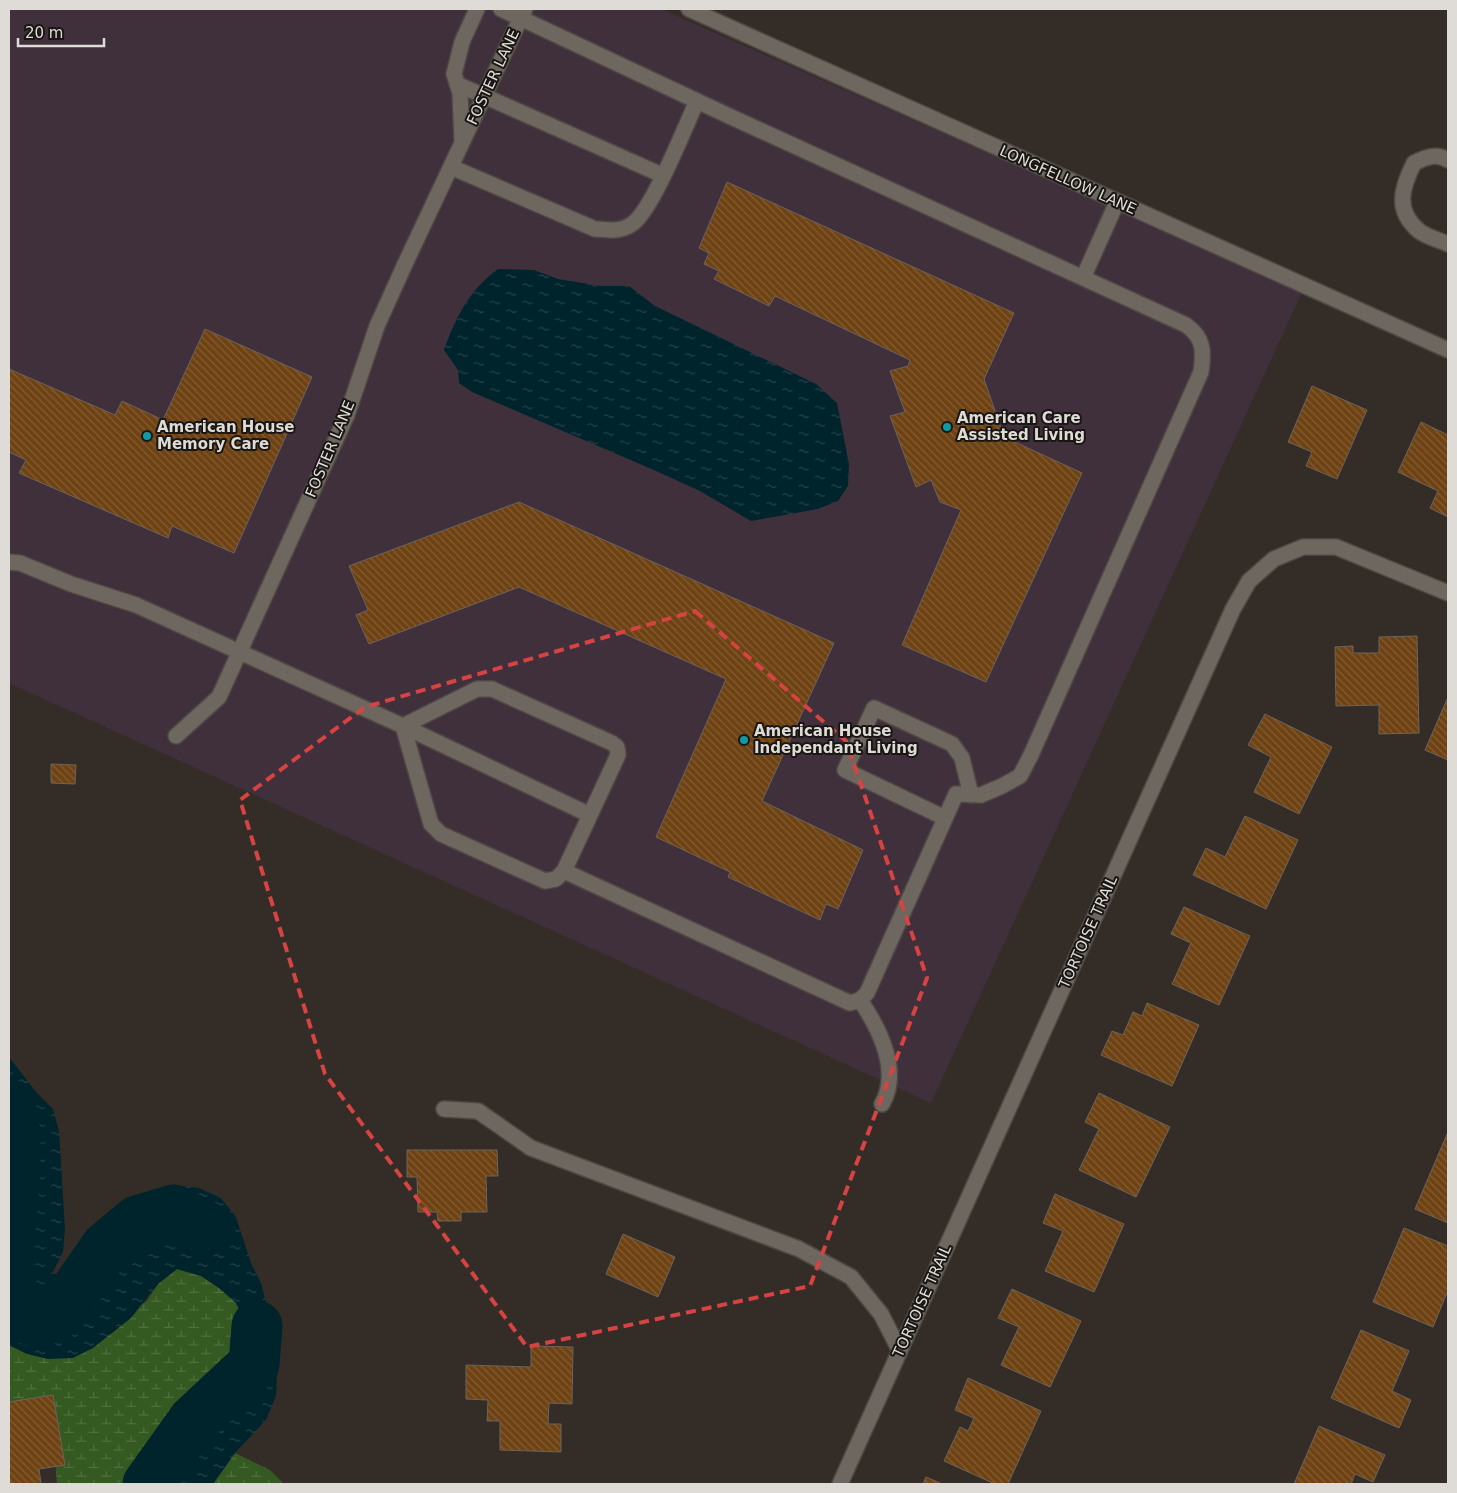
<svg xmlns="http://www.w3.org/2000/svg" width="1457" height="1493" font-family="'DejaVu Sans',sans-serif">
  <defs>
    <pattern id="wetland-marsh" width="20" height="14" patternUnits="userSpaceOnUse" patternTransform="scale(1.25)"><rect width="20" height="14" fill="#345921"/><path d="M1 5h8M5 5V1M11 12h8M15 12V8" fill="none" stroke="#517040"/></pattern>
    <pattern id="water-ripples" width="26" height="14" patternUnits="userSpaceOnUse" patternTransform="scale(1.25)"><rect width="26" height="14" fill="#00242c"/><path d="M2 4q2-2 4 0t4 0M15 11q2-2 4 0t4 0" fill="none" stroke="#25434a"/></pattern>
    <pattern id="building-back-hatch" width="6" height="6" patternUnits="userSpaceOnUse" patternTransform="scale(1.25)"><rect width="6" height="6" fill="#6e4212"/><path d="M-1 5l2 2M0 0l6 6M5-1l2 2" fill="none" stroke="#825d34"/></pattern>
  </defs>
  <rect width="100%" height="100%" fill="#342d27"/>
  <path fill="#40303c" d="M 9,9 L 661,9 L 1302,292 L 931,1103 L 9,683 Z"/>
  <path fill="url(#wetland-marsh)" d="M 9,1142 C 14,1147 16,1152 19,1158 C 35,1192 23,1209 9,1240 Z
    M 177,1269 L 201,1276 L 219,1288 L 236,1303 L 246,1324 L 252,1346 L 242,1369 L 229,1387 L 192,1417 L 161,1484 L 57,1484 L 56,1468 L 41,1427 L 9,1412 L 9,1345 L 27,1354 L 146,1302 L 158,1284 Z
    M 235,1453 L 270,1470 L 284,1484 L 213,1484 Z"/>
  <path fill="url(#water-ripples)" d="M 498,269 L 534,270 L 558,279 L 601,286 L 629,286 L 655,306 L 816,384 L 837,403 L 849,464 L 848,486 L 838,501 L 818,509 L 751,521 L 700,491 L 654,470 L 472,392 L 459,383 L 458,370 L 444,350 C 456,317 469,290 498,269 Z
    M 9,1057 L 37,1093 L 53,1109 L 59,1131 L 65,1229 L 63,1252 L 52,1274 L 76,1273 L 117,1253 L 157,1200 L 176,1185 L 199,1188 L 221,1198 L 236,1217 L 251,1263 L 261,1283 L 278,1350 L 276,1396 L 266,1420 L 235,1453 L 213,1484 L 161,1484 L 192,1417 L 229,1387 L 242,1369 L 252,1346 L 246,1324 L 236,1303 L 219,1288 L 201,1276 L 177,1269 L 158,1284 L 131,1318 L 93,1348 L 73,1358 L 48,1359 L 27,1354 L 9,1345 L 9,1240 L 23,1209 L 28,1188 L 23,1166 L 9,1142 Z"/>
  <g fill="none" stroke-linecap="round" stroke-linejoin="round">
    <path stroke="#00242c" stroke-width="51" d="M 9,1105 C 21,1131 12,1208 9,1239
      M 9,1273 L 16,1313 L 38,1323 L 61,1312 L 106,1247 L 137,1221 L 174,1210 L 210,1229
      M 148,1484 L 193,1421 L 254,1364 L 257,1326"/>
  </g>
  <path fill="url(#building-back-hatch)" stroke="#6c645d" d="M 727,182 L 1014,313 L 984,379 L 1004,437 L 1082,473 L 986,682 L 902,645 L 961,510 L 940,502 L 931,480 L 916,487 L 890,416 L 905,412 L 890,371 L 908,366 L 910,360 L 775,296 L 769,306 L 714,279 L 719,271 L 704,264 L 709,253 L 699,248 Z
    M 205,329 L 312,377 L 234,553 L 172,526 L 168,538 L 19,473 L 26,460 L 9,452 L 9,369 L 115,415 L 122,401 L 163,420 Z
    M 1312,386 L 1367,410 L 1337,479 L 1306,466 L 1312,452 L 1288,442 Z
    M 1421,422 L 1448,435 L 1448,517 L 1430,508 L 1438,491 L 1398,472 Z
    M 519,502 L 834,643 L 762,801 L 863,850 L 838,909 L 826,904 L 820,920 L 728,877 L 730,872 L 656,837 L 726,679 L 519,587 L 369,644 L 356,615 L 368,610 L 349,566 Z
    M 1417,636 L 1419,733 L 1379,734 L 1379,705 L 1336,706 L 1335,647 L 1353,646 L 1353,653 L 1379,653 L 1379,637 Z
    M 1448,697 L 1448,760 L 1425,750 Z
    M 1265,714 L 1332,747 L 1299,814 L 1254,792 L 1271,757 L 1248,745 Z
    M 51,764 L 76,765 L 75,784 L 51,783 Z
    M 1245,816 L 1298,840 L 1266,909 L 1193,875 L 1206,848 L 1225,857 Z
    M 1184,907 L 1250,936 L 1219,1005 L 1172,984 L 1191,943 L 1171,934 Z
    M 1147,1003 L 1199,1025 L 1172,1086 L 1101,1055 L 1112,1031 L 1123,1035 L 1133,1012 L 1142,1016 Z
    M 1099,1093 L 1170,1127 L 1136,1197 L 1079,1170 L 1099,1129 L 1085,1122 Z
    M 1448,1132 L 1448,1223 L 1415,1209 Z
    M 407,1150 L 497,1150 L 498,1176 L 486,1176 L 487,1212 L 461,1212 L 461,1221 L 438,1221 L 437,1212 L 418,1212 L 417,1177 L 407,1177 Z
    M 1055,1194 L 1124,1224 L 1094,1292 L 1045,1271 L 1063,1231 L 1043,1223 Z
    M 1404,1228 L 1448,1246 L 1448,1290 L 1433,1327 L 1373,1302 Z
    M 623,1234 L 675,1257 L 658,1297 L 606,1274 Z
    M 1012,1289 L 1081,1321 L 1050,1387 L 1001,1365 L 1019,1327 L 998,1318 Z
    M 1361,1330 L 1409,1351 L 1392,1391 L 1411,1400 L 1399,1428 L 1331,1398 Z
    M 531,1346 L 573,1347 L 572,1404 L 549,1403 L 548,1424 L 561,1424 L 561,1452 L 500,1450 L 500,1421 L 487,1421 L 488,1400 L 466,1399 L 466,1365 L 531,1367 Z
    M 968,1378 L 1041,1411 L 1008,1484 L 995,1484 L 944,1461 L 960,1427 L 968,1431 L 974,1418 L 955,1410 Z
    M 53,1395 L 65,1465 L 39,1469 L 41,1484 L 9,1484 L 9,1402 Z
    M 1319,1426 L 1385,1455 L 1373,1482 L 1355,1474 L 1351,1484 L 1294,1484 Z
    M 926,1477 L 942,1484 L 923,1484 Z"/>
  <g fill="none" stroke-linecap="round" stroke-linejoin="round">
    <g stroke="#4e4844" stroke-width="18">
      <path id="minor" d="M 501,9 L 729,116 L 1186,325 C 1204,338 1204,351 1201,372 L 1031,755 L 1020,776 L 1002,786 L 981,795 L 956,794 L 867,993 L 860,1000 L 850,1003 L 564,871
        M 689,9 L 1448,350
        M 457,84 L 662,175
        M 462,141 L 460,93 L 454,74 L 462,42 L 477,9
        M 1448,160 C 1436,153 1426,157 1414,163 C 1402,187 1394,210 1419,231 C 1427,237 1439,240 1448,244
        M 451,167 L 595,229 C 609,230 621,232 632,224 C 652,211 685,127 697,101
        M 1083,278 L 1117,202
        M 9,562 L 20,563 L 71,584 L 136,605 L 403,726 L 477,689 L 492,689 L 612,743 L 617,747 L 618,755 L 564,871 L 556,879 L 545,881 L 441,834 L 431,824 L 403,726 L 590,815
        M 176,736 L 219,697 L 347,415 L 377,326 L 405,264 L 525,9
        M 945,818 L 845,770 L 874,708 L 952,744 L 962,758 L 971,795
        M 860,1000 C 879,1028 901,1071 882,1104
        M 444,1109 L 478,1111 L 531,1148 L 799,1249 L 851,1277 L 881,1314 L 900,1351
        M 840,1484 L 1233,609 L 1249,581 L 1274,559 L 1303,547 L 1336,547 L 1448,593"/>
    </g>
    <use href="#minor" stroke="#6e6760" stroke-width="15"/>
  </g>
  <path fill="none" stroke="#d74342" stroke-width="4" stroke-dasharray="10 6" stroke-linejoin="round" d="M 695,611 L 846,741 L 927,978 L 810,1286 L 527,1347 L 325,1074 L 240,800 L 365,707 Z"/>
  <g fill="#0f9aa8" stroke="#191613" stroke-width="2">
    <circle cx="947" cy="427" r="5"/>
    <circle cx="147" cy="436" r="5"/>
    <circle cx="744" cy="740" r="5"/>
  </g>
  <g text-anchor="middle" stroke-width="4" stroke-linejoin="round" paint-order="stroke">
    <g font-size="15" fill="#dfdbd7" stroke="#191613">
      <text transform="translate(493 77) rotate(-65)" y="5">FOSTER LANE</text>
      <text transform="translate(1068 180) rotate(24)" y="5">LONGFELLOW LANE</text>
      <text transform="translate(330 449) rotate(-67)" y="5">FOSTER LANE</text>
      <text transform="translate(1088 932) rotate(-66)" y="5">TORTOISE TRAIL</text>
      <text transform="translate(922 1301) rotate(-66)" y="5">TORTOISE TRAIL</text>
    </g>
    <g font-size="15" font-weight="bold" fill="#dfdbd7" stroke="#191613" text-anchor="start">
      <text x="957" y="423">American Care<tspan x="957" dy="17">Assisted Living</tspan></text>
      <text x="157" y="432">American House<tspan x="157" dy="17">Memory Care</tspan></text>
      <text x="754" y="736">American House<tspan x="754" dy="17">Independant Living</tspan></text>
    </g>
  </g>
  <rect width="1457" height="1493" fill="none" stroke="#dfdbd7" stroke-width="20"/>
  <path d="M18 38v8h86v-8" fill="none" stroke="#dfdbd7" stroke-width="2.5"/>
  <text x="25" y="38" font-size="15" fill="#dfdbd7" stroke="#191613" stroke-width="4" paint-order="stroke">20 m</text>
</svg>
